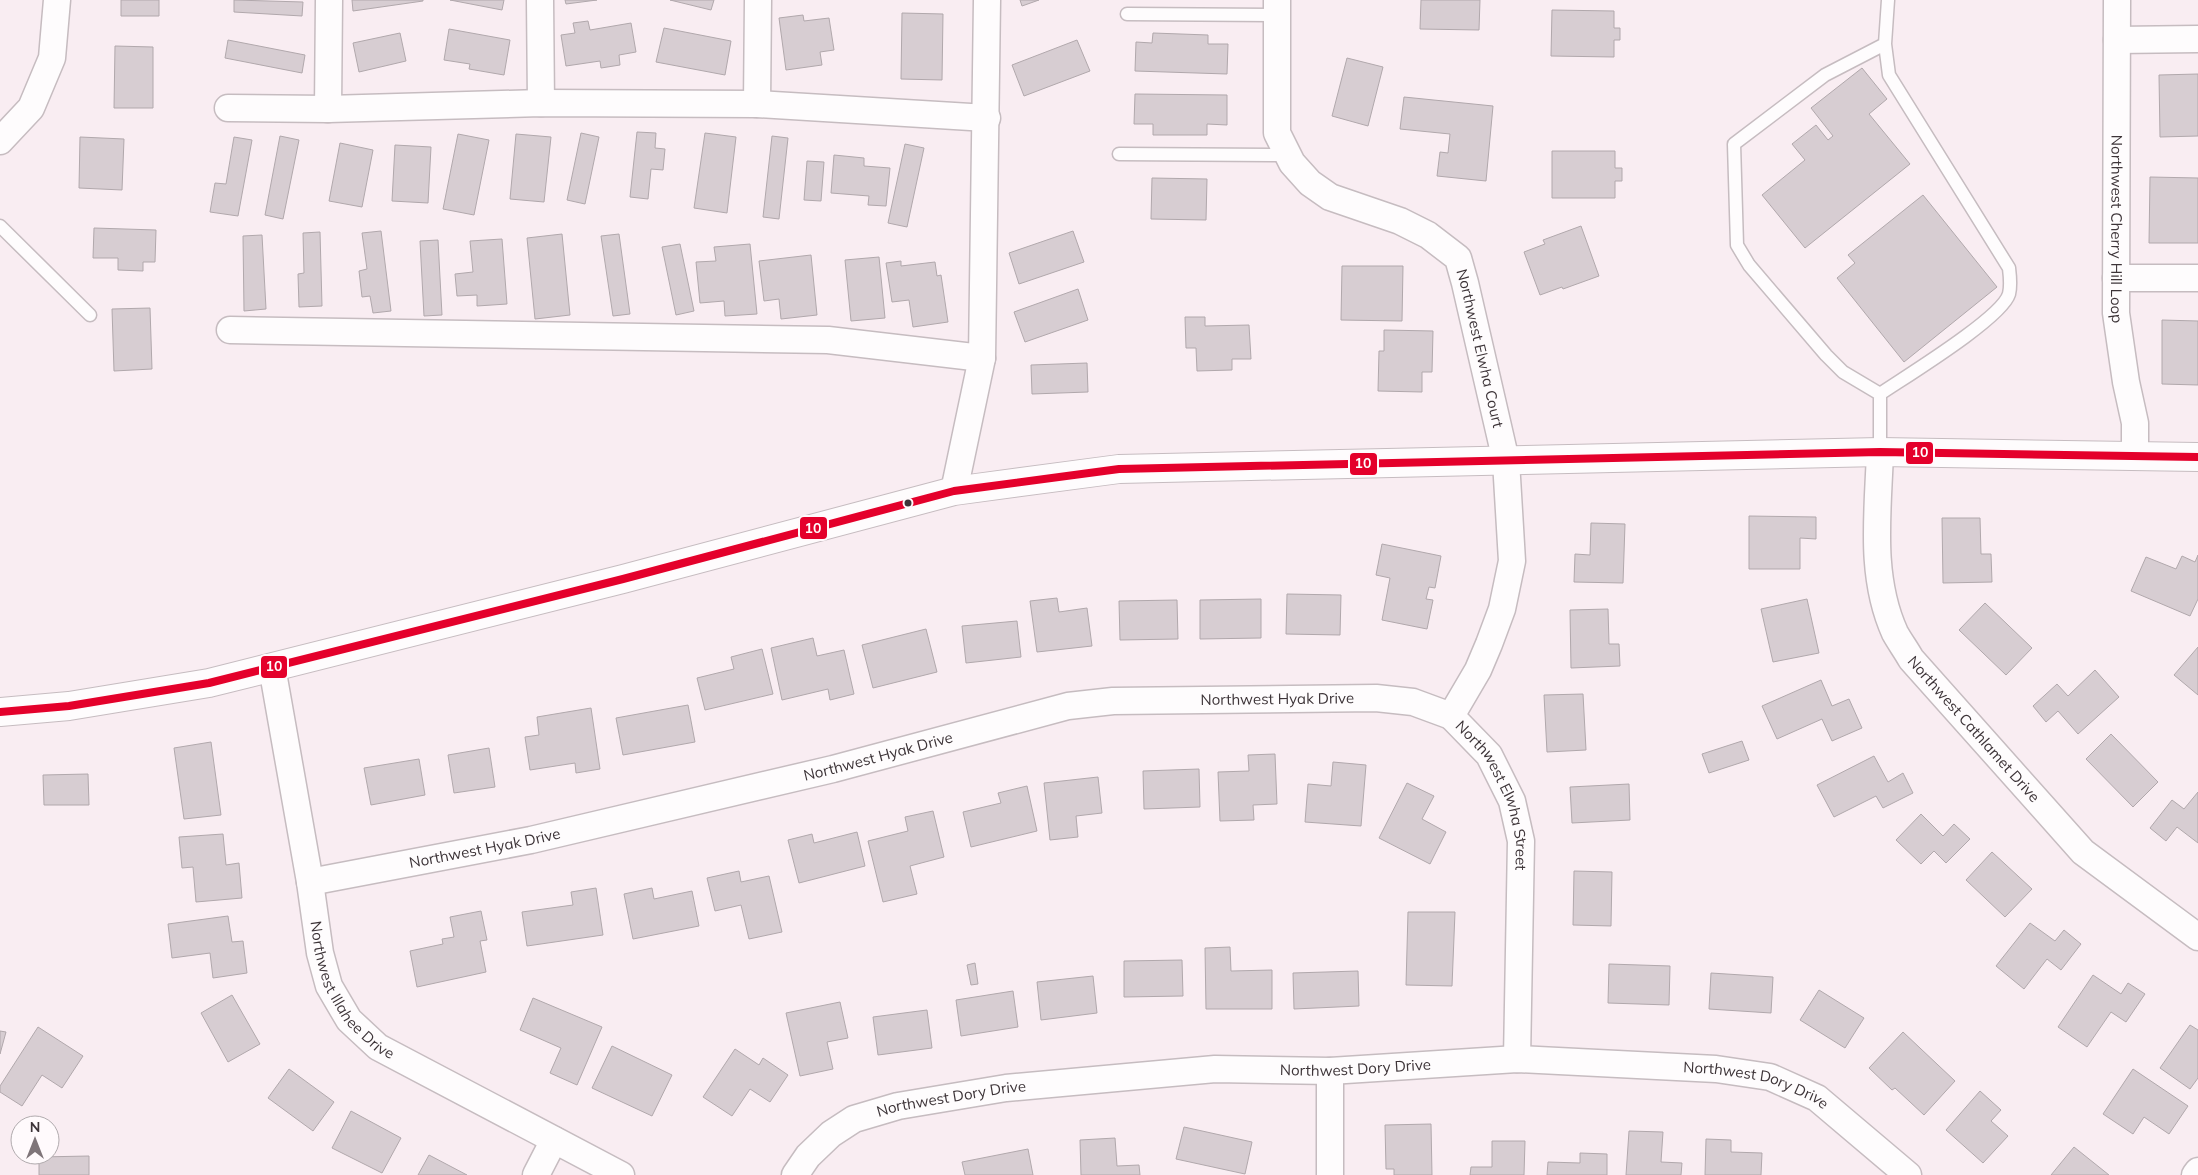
<svg xmlns="http://www.w3.org/2000/svg" width="2198" height="1175" font-family="Mulish,sans-serif">
  <rect width="100%" height="100%" fill="#f9edf2"/>
  <path fill="#d7cdd2" stroke="#b1a8ac" d="M 121,0 L 159,0 L 159,16 L 121,16 Z
    M 234,0 L 303,2 L 302,16 L 234,12 Z
    M 352,0 L 423,0 L 423,1 L 353,11 Z
    M 450,0 L 504,0 L 502,10 Z
    M 565,0 L 597,0 L 566,4 Z
    M 670,0 L 714,0 L 711,10 Z
    M 1020,0 L 1039,0 L 1022,6 Z
    M 1421,0 L 1480,0 L 1479,30 L 1420,29 Z
    M 1552,10 L 1614,11 L 1614,28 L 1620,28 L 1620,40 L 1614,40 L 1614,57 L 1551,56 Z
    M 902,13 L 943,14 L 942,80 L 901,79 Z
    M 803,15 L 804,21 L 829,18 L 834,50 L 820,52 L 822,65 L 786,70 L 779,18 Z
    M 588,21 L 590,30 L 631,23 L 636,52 L 619,55 L 620,65 L 601,68 L 600,61 L 566,66 L 561,35 L 575,33 L 573,23 Z
    M 664,28 L 731,41 L 725,75 L 656,62 Z
    M 449,29 L 510,40 L 504,75 L 469,69 L 470,64 L 444,60 Z
    M 400,33 L 406,61 L 359,72 L 353,43 Z
    M 1153,33 L 1208,35 L 1208,44 L 1228,44 L 1227,74 L 1135,71 L 1136,42 L 1152,43 Z
    M 228,40 L 305,55 L 302,73 L 225,58 Z
    M 1077,40 L 1090,71 L 1024,96 L 1012,65 Z
    M 115,46 L 153,47 L 153,108 L 114,108 Z
    M 1347,58 L 1383,67 L 1368,126 L 1332,116 Z
    M 1862,68 L 1887,99 L 1869,114 L 1910,164 L 1805,248 L 1762,195 L 1805,160 L 1792,144 L 1816,125 L 1828,140 L 1833,136 L 1811,108 Z
    M 2198,74 L 2198,136 L 2160,137 L 2159,75 Z
    M 1135,94 L 1227,95 L 1227,125 L 1207,124 L 1207,135 L 1153,135 L 1153,124 L 1134,124 Z
    M 1404,97 L 1493,106 L 1486,181 L 1437,176 L 1440,152 L 1448,153 L 1450,134 L 1400,129 Z
    M 637,132 L 656,133 L 655,148 L 665,149 L 663,170 L 651,169 L 648,199 L 630,197 Z
    M 581,133 L 599,137 L 585,204 L 567,200 Z
    M 705,133 L 736,137 L 727,213 L 694,208 Z
    M 458,134 L 489,140 L 474,215 L 443,209 Z
    M 516,134 L 551,137 L 544,202 L 510,199 Z
    M 280,136 L 299,140 L 283,219 L 265,215 Z
    M 772,136 L 788,138 L 779,219 L 763,217 Z
    M 80,137 L 124,139 L 122,190 L 79,188 Z
    M 234,137 L 252,140 L 238,216 L 210,212 L 215,183 L 226,184 Z
    M 340,143 L 373,150 L 362,207 L 329,201 Z
    M 905,144 L 924,148 L 907,227 L 888,223 Z
    M 395,145 L 431,147 L 428,203 L 392,201 Z
    M 1552,151 L 1615,151 L 1615,168 L 1622,168 L 1622,181 L 1615,181 L 1615,198 L 1552,198 Z
    M 834,155 L 864,158 L 864,166 L 890,168 L 886,206 L 868,205 L 869,196 L 831,193 Z
    M 807,161 L 824,162 L 821,201 L 804,200 Z
    M 2150,177 L 2198,178 L 2198,243 L 2149,243 Z
    M 1152,178 L 1207,179 L 1206,220 L 1151,219 Z
    M 1923,195 L 1997,287 L 1904,362 L 1837,278 L 1855,263 L 1848,255 Z
    M 1581,226 L 1599,276 L 1563,289 L 1562,287 L 1540,295 L 1524,252 L 1545,244 L 1543,240 Z
    M 94,228 L 156,230 L 155,262 L 143,262 L 143,271 L 118,270 L 118,258 L 93,258 Z
    M 381,231 L 391,311 L 373,313 L 370,296 L 362,297 L 359,271 L 367,269 L 362,233 Z
    M 1073,231 L 1084,262 L 1019,284 L 1009,253 Z
    M 320,232 L 322,306 L 299,307 L 298,274 L 304,273 L 303,233 Z
    M 562,234 L 570,315 L 535,319 L 527,238 Z
    M 619,234 L 630,314 L 613,316 L 601,236 Z
    M 262,235 L 266,309 L 244,311 L 243,236 Z
    M 502,239 L 507,304 L 477,306 L 477,295 L 457,296 L 455,274 L 473,272 L 470,241 Z
    M 438,240 L 442,315 L 424,316 L 420,241 Z
    M 680,244 L 694,311 L 676,315 L 662,247 Z
    M 750,244 L 757,314 L 725,316 L 724,301 L 700,303 L 696,262 L 716,261 L 714,247 Z
    M 811,255 L 817,315 L 781,319 L 779,299 L 764,301 L 759,261 Z
    M 879,257 L 885,318 L 851,321 L 845,260 Z
    M 901,261 L 901,266 L 935,262 L 937,276 L 941,275 L 948,322 L 913,327 L 909,300 L 892,302 L 886,263 Z
    M 1342,266 L 1403,266 L 1402,321 L 1341,320 Z
    M 1078,289 L 1088,320 L 1025,342 L 1014,312 Z
    M 150,308 L 152,369 L 114,371 L 112,309 Z
    M 1185,317 L 1205,317 L 1205,326 L 1249,325 L 1251,359 L 1232,359 L 1232,370 L 1197,371 L 1196,348 L 1186,348 Z
    M 2162,320 L 2198,321 L 2198,385 L 2162,384 Z
    M 1384,330 L 1433,331 L 1432,372 L 1422,372 L 1422,392 L 1378,391 L 1379,351 L 1384,351 Z
    M 1087,363 L 1088,392 L 1032,394 L 1031,365 Z
    M 1749,516 L 1816,517 L 1816,539 L 1800,538 L 1800,569 L 1749,569 Z
    M 1942,518 L 1980,518 L 1981,554 L 1991,554 L 1992,582 L 1943,583 Z
    M 1591,523 L 1625,524 L 1623,583 L 1574,582 L 1575,554 L 1590,555 Z
    M 1382,544 L 1441,556 L 1435,588 L 1429,587 L 1426,599 L 1433,600 L 1427,629 L 1382,620 L 1390,578 L 1376,575 Z
    M 2198,555 L 2198,599 L 2190,616 L 2131,591 L 2146,557 L 2176,569 L 2182,556 L 2195,562 Z
    M 1287,594 L 1341,595 L 1340,635 L 1286,634 Z
    M 1057,598 L 1059,612 L 1087,608 L 1092,646 L 1037,652 L 1030,601 Z
    M 1261,599 L 1261,638 L 1200,639 L 1200,600 Z
    M 1807,599 L 1819,653 L 1773,662 L 1761,609 Z
    M 1177,600 L 1178,639 L 1120,640 L 1119,601 Z
    M 1985,603 L 2032,648 L 2006,675 L 1959,630 Z
    M 1608,609 L 1609,644 L 1619,644 L 1620,666 L 1571,668 L 1570,610 Z
    M 1017,621 L 1021,657 L 966,663 L 962,626 Z
    M 926,629 L 937,672 L 873,688 L 862,645 Z
    M 813,638 L 817,656 L 844,650 L 854,694 L 830,700 L 828,689 L 782,700 L 771,648 Z
    M 2198,647 L 2198,695 L 2174,675 Z
    M 762,649 L 773,694 L 705,710 L 697,678 L 734,669 L 731,657 Z
    M 2095,670 L 2119,697 L 2078,734 L 2058,711 L 2046,722 L 2033,706 L 2057,684 L 2068,696 Z
    M 1821,680 L 1832,706 L 1849,699 L 1862,728 L 1832,741 L 1822,719 L 1777,739 L 1762,706 Z
    M 1583,694 L 1586,750 L 1547,752 L 1544,695 Z
    M 688,705 L 695,742 L 623,755 L 616,718 Z
    M 591,708 L 600,769 L 576,773 L 575,763 L 530,770 L 525,737 L 539,735 L 537,717 Z
    M 2111,734 L 2158,782 L 2133,807 L 2086,759 Z
    M 1742,741 L 1749,760 L 1709,773 L 1702,754 Z
    M 211,742 L 221,815 L 184,819 L 174,748 Z
    M 489,748 L 495,787 L 454,793 L 448,755 Z
    M 1275,754 L 1277,804 L 1253,805 L 1254,820 L 1220,821 L 1218,772 L 1249,771 L 1248,755 Z
    M 1874,756 L 1888,782 L 1903,773 L 1913,793 L 1883,808 L 1876,796 L 1834,817 L 1817,785 Z
    M 419,759 L 425,795 L 371,805 L 364,768 Z
    M 1333,762 L 1366,765 L 1361,826 L 1305,822 L 1308,784 L 1331,786 Z
    M 1199,769 L 1200,807 L 1144,809 L 1143,771 Z
    M 88,774 L 89,805 L 44,805 L 43,775 Z
    M 1098,777 L 1102,813 L 1076,816 L 1078,837 L 1050,840 L 1044,783 Z
    M 1407,783 L 1434,796 L 1422,819 L 1446,832 L 1430,864 L 1379,838 Z
    M 1629,784 L 1630,820 L 1572,823 L 1570,787 Z
    M 1027,786 L 1037,831 L 971,847 L 963,812 L 1001,803 L 998,793 Z
    M 2198,792 L 2198,843 L 2177,827 L 2166,841 L 2150,828 L 2172,800 L 2184,809 Z
    M 933,811 L 944,857 L 910,866 L 917,894 L 883,902 L 868,841 L 908,831 L 905,817 Z
    M 1921,814 L 1943,836 L 1954,824 L 1970,839 L 1946,863 L 1934,851 L 1921,864 L 1896,840 Z
    M 857,832 L 865,866 L 799,883 L 788,840 L 812,834 L 814,843 Z
    M 223,834 L 226,865 L 239,863 L 242,898 L 196,902 L 193,867 L 182,868 L 179,837 Z
    M 1992,852 L 2032,889 L 2005,917 L 1966,880 Z
    M 739,871 L 741,882 L 769,876 L 782,932 L 749,939 L 741,905 L 715,911 L 707,878 Z
    M 1574,871 L 1612,872 L 1611,926 L 1573,925 Z
    M 596,888 L 603,935 L 527,946 L 522,912 L 573,905 L 571,892 Z
    M 652,888 L 654,899 L 692,891 L 699,926 L 633,939 L 624,894 Z
    M 481,911 L 487,940 L 480,941 L 486,972 L 417,987 L 410,951 L 443,944 L 442,939 L 454,937 L 450,917 Z
    M 1408,912 L 1455,912 L 1452,986 L 1406,985 Z
    M 228,916 L 232,942 L 243,941 L 247,973 L 213,978 L 210,953 L 172,958 L 168,924 Z
    M 2030,923 L 2055,941 L 2064,930 L 2081,944 L 2061,970 L 2047,959 L 2024,989 L 1996,966 Z
    M 1230,947 L 1231,971 L 1272,970 L 1272,1009 L 1206,1009 L 1205,948 Z
    M 1182,960 L 1183,996 L 1124,997 L 1124,961 Z
    M 975,963 L 978,984 L 971,985 L 967,965 Z
    M 1609,964 L 1670,966 L 1669,1005 L 1608,1003 Z
    M 1358,971 L 1359,1006 L 1294,1009 L 1293,973 Z
    M 1711,973 L 1773,977 L 1771,1013 L 1709,1009 Z
    M 2093,975 L 2121,994 L 2128,983 L 2145,994 L 2126,1022 L 2111,1012 L 2087,1047 L 2058,1027 Z
    M 1093,976 L 1097,1013 L 1041,1020 L 1037,982 Z
    M 1819,990 L 1864,1018 L 1845,1048 L 1800,1020 Z
    M 1013,991 L 1018,1027 L 961,1036 L 956,1000 Z
    M 232,995 L 260,1044 L 228,1062 L 201,1013 Z
    M 533,998 L 602,1027 L 577,1085 L 550,1073 L 561,1048 L 520,1030 Z
    M 840,1002 L 848,1038 L 827,1042 L 833,1069 L 800,1076 L 786,1013 Z
    M 927,1010 L 932,1048 L 878,1055 L 873,1017 Z
    M 2190,1025 L 2198,1030 L 2198,1078 L 2190,1089 L 2160,1068 Z
    M 38,1027 L 83,1056 L 62,1088 L 42,1075 L 22,1106 L 0,1092 L 0,1086 Z
    M 0,1031 L 6,1032 L 0,1054 Z
    M 1903,1032 L 1955,1081 L 1924,1115 L 1895,1088 L 1892,1090 L 1869,1068 Z
    M 612,1046 L 672,1075 L 652,1116 L 592,1088 Z
    M 735,1049 L 759,1065 L 763,1058 L 788,1075 L 770,1102 L 750,1089 L 732,1116 L 703,1097 Z
    M 289,1069 L 334,1102 L 313,1131 L 268,1098 Z
    M 2133,1069 L 2188,1106 L 2169,1134 L 2144,1117 L 2133,1134 L 2103,1114 Z
    M 1980,1091 L 2001,1110 L 1991,1121 L 2008,1136 L 1983,1163 L 1946,1130 Z
    M 351,1111 L 401,1138 L 382,1173 L 332,1148 Z
    M 1431,1124 L 1432,1175 L 1394,1175 L 1394,1169 L 1386,1169 L 1385,1125 Z
    M 1184,1127 L 1252,1142 L 1245,1174 L 1176,1159 Z
    M 1629,1131 L 1663,1132 L 1661,1162 L 1682,1163 L 1681,1175 L 1626,1175 Z
    M 1115,1138 L 1117,1166 L 1139,1165 L 1140,1175 L 1081,1175 L 1080,1140 Z
    M 1706,1139 L 1731,1140 L 1731,1152 L 1762,1153 L 1761,1175 L 1705,1175 Z
    M 1492,1141 L 1525,1141 L 1524,1175 L 1470,1175 L 1471,1167 L 1492,1167 Z
    M 2074,1147 L 2109,1175 L 2051,1175 Z
    M 1028,1149 L 1033,1175 L 965,1175 L 962,1162 Z
    M 1580,1153 L 1607,1154 L 1607,1175 L 1547,1175 L 1548,1162 L 1580,1163 Z
    M 429,1155 L 467,1175 L 418,1175 Z
    M 89,1156 L 89,1175 L 39,1175 L 39,1157 Z"/>
  <g fill="none" stroke-linecap="round" stroke-linejoin="round">
    <g stroke="#c6bcc0" stroke-width="15">
      <path id="lane" d="M 1127,14 L 1277,15
        M 1119,154 L 1288,155
        M 0,226 L 90,315
        M 1880,394 C 1905,377 2002,318 2009,294 C 2011,286 2010,276 2009,268 L 1889,75 L 1885,44 L 1888,0
        M 1880,394 L 1843,372 L 1826,355 L 1749,265 L 1737,245 L 1734,144 L 1825,75 L 1885,44
        M 1880,394 L 1880,452"/>
    </g>
    <g stroke="#c6bcc0" stroke-width="29">
      <g id="street">
        <path d="M 540,0 L 541,103"/>
        <path id="s1" d="M 1277,0 L 1277,133 L 1292,163 L 1310,183 L 1330,197 L 1400,221 L 1428,235 L 1458,258 L 1465,283 L 1506,461 L 1512,561 L 1502,609 L 1489,644 L 1478,670 L 1451,716 L 1489,755 L 1512,801 L 1521,841 L 1517,1059"/>
        <path id="s2" d="M 2117,0 L 2116,313 L 2126,382 L 2135,423 L 2135,456"/>
        <path d="M 2117,40 L 2198,39"/>
        <path d="M 757,104 L 758,0"/>
        <path d="M 228,108 L 328,109 L 541,103 L 757,104 L 987,118"/>
        <path d="M 328,109 L 329,0"/>
        <path d="M 0,141 L 31,108 L 52,58 L 57,0"/>
        <path d="M 2116,278 L 2198,278"/>
        <path d="M 230,330 L 828,340 L 982,358"/>
        <path id="s3" d="M 1880,452 C 1878,512 1869,576 1895,633 C 1900,642 1906,650 1911,659 L 2083,852 L 2198,937"/>
        <path d="M 954,491 L 982,358 L 987,0"/>
        <path id="s4" d="M 272,667 L 310,882 L 320,953 L 329,986 L 349,1020 L 378,1047 L 621,1175"/>
        <path id="s5" d="M 310,882 L 531,840 L 833,769 L 1068,706 L 1113,701 L 1376,698 L 1413,702 L 1451,716"/>
        <path d="M 1330,1071 L 1330,1175"/>
        <path d="M 536,1175 L 554,1140"/>
        <path id="s6" d="M 795,1175 L 808,1156 L 831,1134 L 854,1119 L 898,1106 L 1006,1088 L 1215,1069 L 1330,1071 L 1517,1059 L 1716,1069 L 1770,1077 L 1817,1098 L 1908,1175"/>
        <path d="M 2195,1175 L 2198,1171"/>
      </g>
    </g>
    <g stroke="#c6bcc0" stroke-width="30">
      <path id="secondary" d="M 0,712 L 69,706 L 209,683 L 623,579 L 954,491 L 1119,469 L 1880,452 L 2198,457"/>
    </g>
    <use href="#lane" stroke="#fefcfd" stroke-width="12"/>
    <use href="#street" stroke="#fefcfd" stroke-width="26"/>
    <use href="#secondary" stroke="#fefcfd" stroke-width="28"/>
    <g stroke="#fffafc" stroke-width="11">
      <path id="bus-1" d="M 0,712 L 69,706 L 209,683 L 623,579 L 954,491 L 1119,469 L 1880,452 L 2198,457"/>
    </g>
    <use href="#bus-1" stroke="#e4002b" stroke-width="8"/>
  </g>
  <circle fill="#3d3438" stroke="#fffafc" stroke-width="2" cx="908" cy="503" r="4.5"/>
  <g text-anchor="middle" stroke-width="4" stroke-linejoin="round" paint-order="stroke">
    <g font-size="15" fill="#3d3438" stroke="#fffafc">
      <text dy="5" stroke="none"><textPath href="#s2" startOffset="229">Northwest Cherry Hill Loop</textPath></text>
      <text dy="5" stroke="none"><textPath href="#s1" startOffset="454">Northwest Elwha Court</textPath></text>
      <text dy="5" stroke="none"><textPath href="#s5" startOffset="988">Northwest Hyak Drive</textPath></text>
      <text dy="5" stroke="none"><textPath href="#s3" startOffset="308">Northwest Cathlamet Drive</textPath></text>
      <text dy="5" stroke="none"><textPath href="#s5" startOffset="582">Northwest Hyak Drive</textPath></text>
      <text dy="5" stroke="none"><textPath href="#s1" startOffset="931">Northwest Elwha Street</textPath></text>
      <text dy="5" stroke="none"><textPath href="#s5" startOffset="178">Northwest Hyak Drive</textPath></text>
      <text dy="5" stroke="none"><textPath href="#s4" startOffset="339">Northwest Illahee Drive</textPath></text>
      <text dy="5" stroke="none"><textPath href="#s6" startOffset="588">Northwest Dory Drive</textPath></text>
      <text dy="5" stroke="none"><textPath href="#s6" startOffset="992">Northwest Dory Drive</textPath></text>
      <text dy="5" stroke="none"><textPath href="#s6" startOffset="182">Northwest Dory Drive</textPath></text>
    </g>
  </g>
  <g stroke="#fffafc" stroke-width="2">
    <rect x="1905" y="441" width="29" height="24" rx="5" fill="#e4002b"/>
    <rect x="1349" y="452" width="29" height="24" rx="5" fill="#e4002b"/>
    <rect x="799" y="516" width="29" height="24" rx="5" fill="#e4002b"/>
    <rect x="260" y="655" width="28" height="24" rx="5" fill="#e4002b"/>
  </g>
  <g font-size="14" text-anchor="middle" font-weight="bold" fill="#fff">
    <text x="1920" y="457">10</text>
    <text x="1363" y="468">10</text>
    <text x="813" y="533">10</text>
    <text x="274" y="671">10</text>
  </g>
  <g transform="translate(35 1140)"><circle r="24" fill="#fffafc" stroke="#b1abae"/>
  <path d="M0-4L9 19L0 12L-9 19Z" fill="#7f7579"/>
  <text y="-8" font-size="14" font-weight="bold" text-anchor="middle" fill="#3d3438">N</text>
  </g>
</svg>
